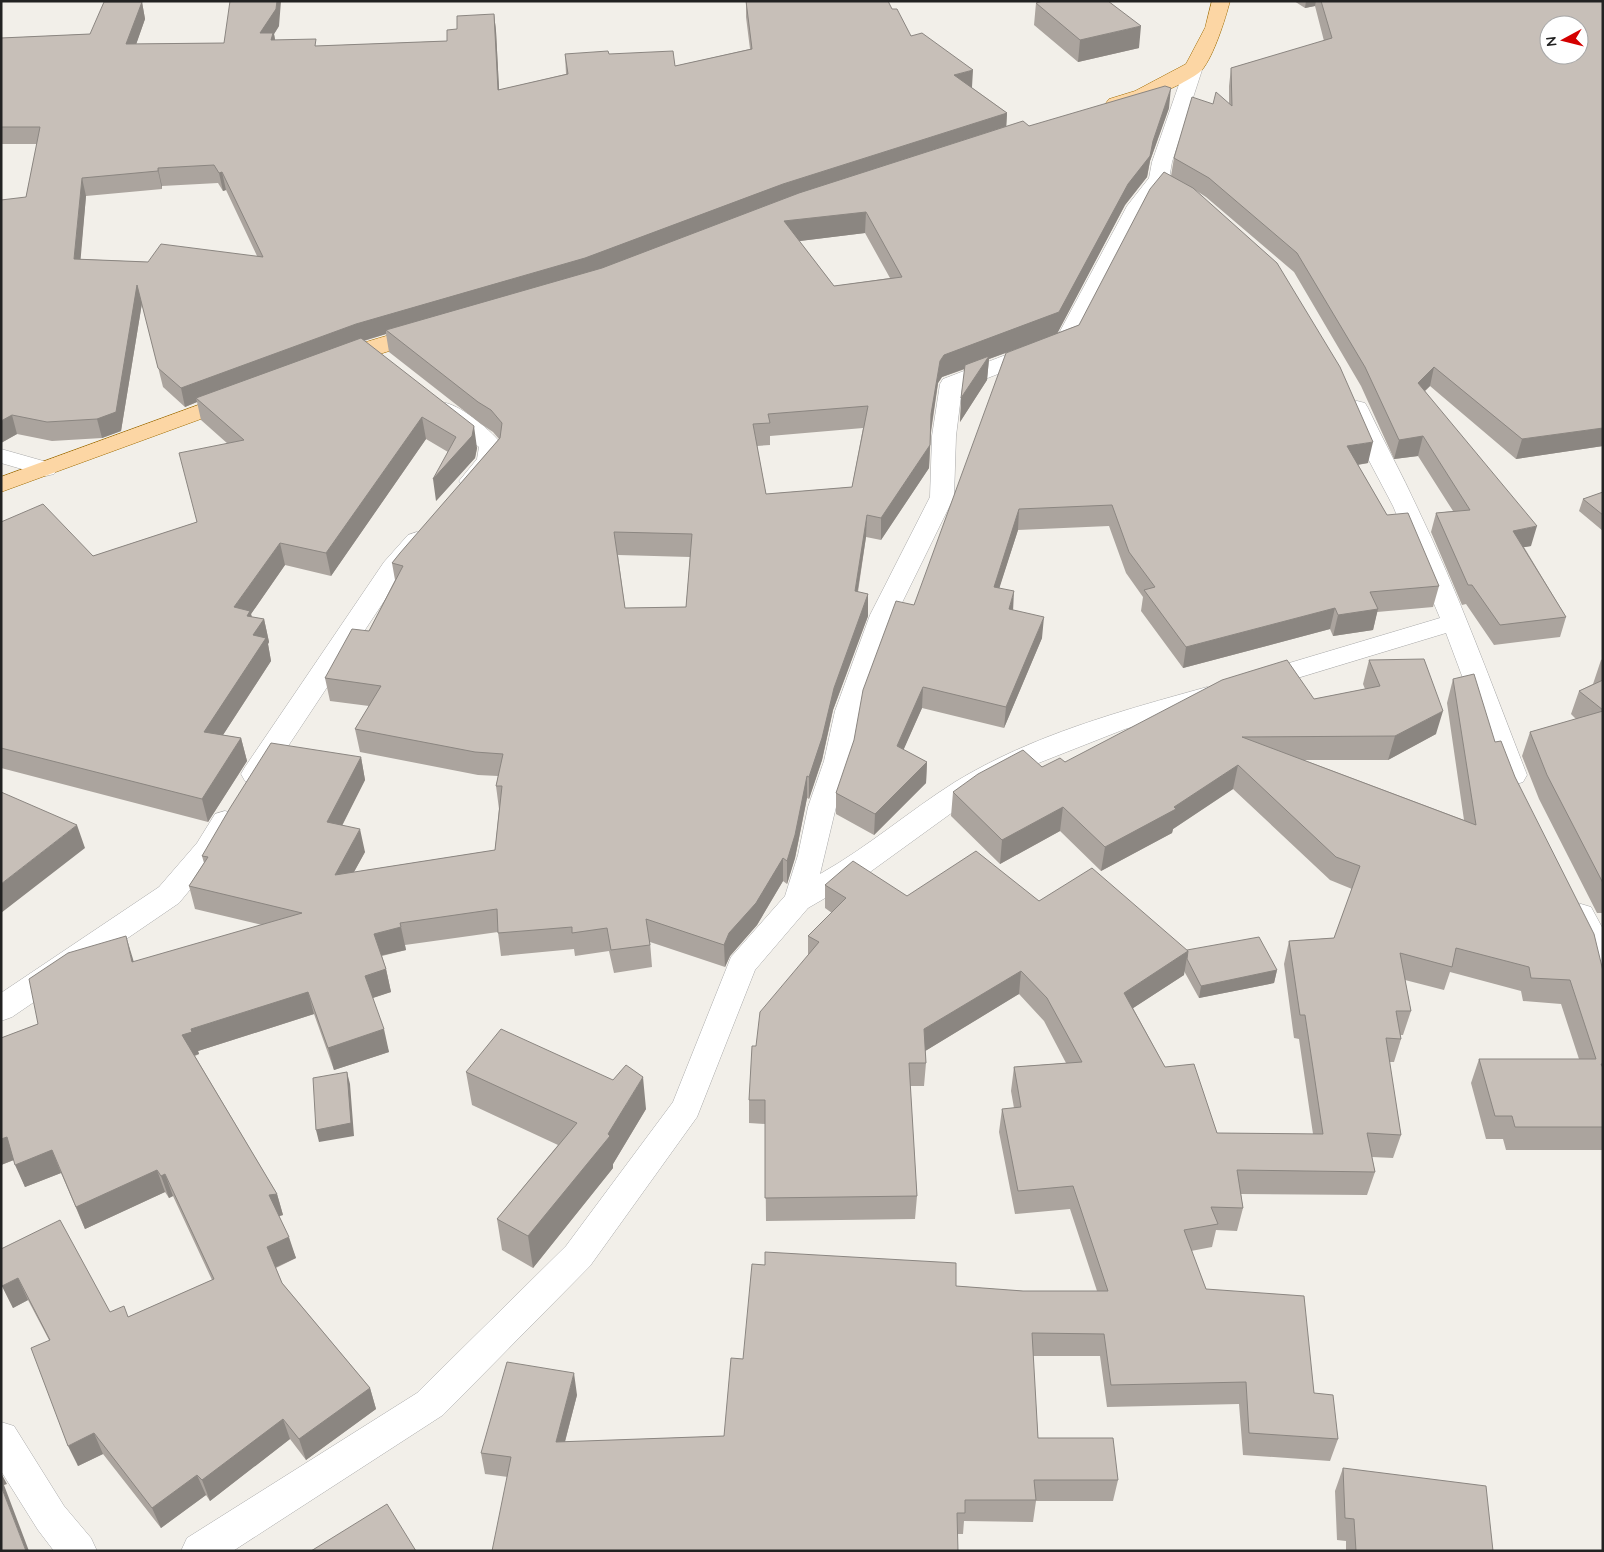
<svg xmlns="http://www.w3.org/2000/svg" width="1604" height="1552" font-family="Quicksand,sans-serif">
  <rect width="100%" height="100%" fill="#f2efe9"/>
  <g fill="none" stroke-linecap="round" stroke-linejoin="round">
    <g stroke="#a9a9a9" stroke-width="1">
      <path id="minor" d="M 1194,61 L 1201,63 L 1203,67 L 1172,162 L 1169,179 L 1146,208 L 1075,344 L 962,388 L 956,436 L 954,497 L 896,615 L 861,711 L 852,761 L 836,807 L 820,874 C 868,847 909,811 955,782 C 1032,735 1121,711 1207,687 L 1216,690 L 1220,696 L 1216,702 L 1125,729 L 1031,766 L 975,796 L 870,872 L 808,908 L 755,970 L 697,1117 L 590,1266 L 443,1415 L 233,1551 L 181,1551 L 187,1538 L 417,1393 L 566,1246 L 673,1102 L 731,957 L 785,896 L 798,855 L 808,807 L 824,761 L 835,711 L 870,615 L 930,497 L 932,436 L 940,384 L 943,379 L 1058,335 L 1127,206 L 1149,178 L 1152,162 L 1185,67 L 1187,63 Z
        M 1357,401 L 1365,403 L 1368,408 C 1384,442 1402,474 1417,507 C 1459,594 1492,685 1527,775 L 1523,782 L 1513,785 L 1503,782 L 1499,775 L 1446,633 L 1258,690 L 1249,687 L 1245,681 L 1249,675 L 1440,618 L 1393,506 L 1365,453 L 1346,408 L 1349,403 Z
        M 446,403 C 463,407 492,431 503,446 C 500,465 485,492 463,486 L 459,481 L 477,459 L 479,447 L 438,415 L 435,410 L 438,405 Z
        M 1,449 L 54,464 L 58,469 L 54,474 L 46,476 L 1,463 Z
        M 417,532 L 426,535 L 429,540 L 402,574 L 265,781 L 255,784 L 245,781 L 241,774 L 245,767 L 384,562 L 408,535 Z
        M 225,811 L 235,814 L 239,821 L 217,857 L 179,903 L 12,1017 L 1,1021 L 1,993 L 159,887 L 197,843 L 215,814 Z
        M 1581,904 L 1591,907 L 1603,929 L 1603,971 L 1592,968 L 1566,915 L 1571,907 Z
        M 1,1422 L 14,1426 L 64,1506 L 91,1538 L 97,1551 L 54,1551 L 38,1530 L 1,1471 Z"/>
    </g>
    <g stroke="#a06b00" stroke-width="1">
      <path id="major" d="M 1212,1 L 1230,1 C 1225,20 1214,55 1202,70 C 1191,82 1125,111 1109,107 L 1106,103 L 1109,99 L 1135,91 L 1186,64 L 1205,28 Z
        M 423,326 L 431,328 L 434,333 L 431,338 L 338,367 L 330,365 L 327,360 C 335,348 405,331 423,326 Z
        M 234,392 L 242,394 L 245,399 L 242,404 L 1,492 L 1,477 Z"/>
    </g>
    <use href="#minor" fill="#fff" fill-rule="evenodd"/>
    <use href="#major" fill="#fcd6a4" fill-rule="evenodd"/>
  </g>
  <path fill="#aba49e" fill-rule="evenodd" d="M 746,1 L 892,9 L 911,36 L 972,87 L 971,87 L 1007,113 L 1006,127 L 1029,126 L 1169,108 L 1150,161 L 1147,177 L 1125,205 L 1057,333 L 1079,325 L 1171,176 L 1174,158 L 1213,104 L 1229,103 L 1229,86 L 1231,68 L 1324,41 L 1315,6 L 1305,8 L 1294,1 L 1603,1 L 1603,446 L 1516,459 L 1430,386 L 1425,391 L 1531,546 L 1524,547 L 1566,617 L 1560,637 L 1494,645 L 1466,604 L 1462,605 L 1431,532 L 1436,513 L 1453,511 L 1418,456 L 1394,459 L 1361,386 L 1294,272 L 1206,197 L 1195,190 L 1368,463 L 1358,465 L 1387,515 L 1439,586 L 1433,607 L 1377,612 L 1373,630 L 1333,636 L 1330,629 L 1183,668 L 1141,611 L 1143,597 L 1126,573 L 1109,526 L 1018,530 L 999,588 L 1013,610 L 1042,638 L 1004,728 L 922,708 L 903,750 L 927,762 L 926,783 L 874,835 L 836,814 L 836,793 L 914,605 L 1025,346 L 989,359 L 987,380 L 960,422 L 965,369 L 942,377 L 938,383 L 931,433 L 929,468 L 881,540 L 866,537 L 858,592 L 868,594 L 868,616 L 833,710 L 822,760 L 809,799 L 807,798 L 795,858 L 787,884 L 783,881 L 757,925 L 730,956 L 725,967 L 650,942 L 652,967 L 614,973 L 609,951 L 575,956 L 574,949 L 501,956 L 498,932 L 405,945 L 406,950 L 382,956 L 386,969 L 391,992 L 372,998 L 389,1052 L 334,1070 L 314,1014 L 198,1051 L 199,1054 L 195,1056 L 277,1194 L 283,1215 L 279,1216 L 296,1258 L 276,1268 L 282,1283 L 370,1388 L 376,1409 L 306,1460 L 290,1439 L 210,1501 L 206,1495 L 161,1528 L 103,1454 L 78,1466 L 49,1340 L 28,1300 L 13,1308 L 1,1284 L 1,1249 L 110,1312 L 128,1317 L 212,1280 L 173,1196 L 169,1198 L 165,1192 L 85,1229 L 61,1173 L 25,1187 L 14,1160 L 1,1165 L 1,1038 L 38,1024 L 134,962 L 262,925 L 195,909 L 189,886 L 204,863 L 202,856 L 361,757 L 365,780 L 342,826 L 365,852 L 354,872 L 495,850 L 499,809 L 496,786 L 498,776 L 478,775 L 360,752 L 355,729 L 369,706 L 330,701 L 325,678 L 369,631 L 395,580 L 392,563 L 499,439 L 493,432 L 481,424 L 389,352 L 386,334 L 364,341 L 477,448 L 475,458 L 436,501 L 448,452 L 426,439 L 331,576 L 285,565 L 251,614 L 252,617 L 264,619 L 269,642 L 268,644 L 271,661 L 223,735 L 241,738 L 247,761 L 208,822 L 1,768 L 1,522 L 93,556 L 197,522 L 228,444 L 201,420 L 197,402 L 185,407 L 163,387 L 142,303 L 121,431 L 102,438 L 52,441 L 17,434 L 1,443 L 26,197 L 37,144 L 1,144 L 1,38 L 90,34 L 142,2 L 145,19 L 136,44 L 224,43 L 279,26 L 274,34 L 275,40 L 317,46 L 447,41 L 457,29 L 494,14 L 496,31 L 499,90 L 566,74 L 565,54 L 609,54 L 675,66 L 750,49 L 746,17 ZM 218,183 L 223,191 L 226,190 L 257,256 L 148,262 L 80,259 L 86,196 L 162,189 L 162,186 ZM 865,233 L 890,278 L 834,286 L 799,241 ZM 863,428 L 852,487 L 766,494 L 757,446 L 770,445 L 770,436 ZM 618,555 L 690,557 L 686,607 L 625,608 Z
    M 1036,3 L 1139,48 L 1078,62 L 1034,25 Z
    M 1603,492 L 1603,531 L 1579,511 L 1583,499 Z
    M 1603,659 L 1603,913 L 1597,913 L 1539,799 L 1522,756 L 1530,732 L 1576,719 L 1571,714 L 1579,691 L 1593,684 L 1601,660 Z
    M 1369,660 L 1436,734 L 1388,760 L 1304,760 L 1464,820 L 1447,703 L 1453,679 L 1495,742 L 1515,777 L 1603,971 L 1603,1150 L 1506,1150 L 1503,1139 L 1486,1139 L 1471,1083 L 1479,1059 L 1579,1059 L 1561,1004 L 1523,1001 L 1521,991 L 1450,972 L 1444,990 L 1405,980 L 1411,1011 L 1403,1035 L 1400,1035 L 1401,1039 L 1394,1062 L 1389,1062 L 1401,1135 L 1393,1158 L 1372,1157 L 1375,1172 L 1367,1195 L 1241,1194 L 1243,1208 L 1237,1231 L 1216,1230 L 1212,1247 L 1191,1251 L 1206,1289 L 1314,1393 L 1338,1439 L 1330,1461 L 1243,1455 L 1239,1404 L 1107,1407 L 1100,1356 L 1033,1356 L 1038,1438 L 1118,1480 L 1113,1501 L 1036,1501 L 1033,1522 L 964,1521 L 963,1534 L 958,1534 L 485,1474 L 481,1453 L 577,1395 L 565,1442 L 724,1436 L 743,1359 L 956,1286 L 1023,1291 L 1097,1291 L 1070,1209 L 1015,1214 L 999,1132 L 1002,1109 L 1014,1108 L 1011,1091 L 1014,1067 L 1066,1063 L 1044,1021 L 1019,994 L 925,1051 L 926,1063 L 924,1086 L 910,1086 L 917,1196 L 915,1219 L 766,1221 L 765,1124 L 749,1123 L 749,1100 L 756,1046 L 808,955 L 808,936 L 832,913 L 825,908 L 825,885 L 907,896 L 1039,901 L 1187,950 L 1277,970 L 1274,983 L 1199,998 L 1184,971 L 1184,975 L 1133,1008 L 1165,1067 L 1217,1133 L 1313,1134 L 1299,1039 L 1294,1038 L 1284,964 L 1289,941 L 1334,938 L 1352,889 L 1330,880 L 1233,789 L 1173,829 L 1172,833 L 1101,871 L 1060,831 L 1000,864 L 951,816 L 953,792 L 1042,767 L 1065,762 L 1314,699 L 1365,689 L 1363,684 Z
    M 466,1072 L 646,1109 L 613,1164 L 613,1168 L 533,1268 L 502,1250 L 497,1219 L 558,1145 L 472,1105 Z
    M 1343,1468 L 1493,1551 L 1346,1551 L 1346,1541 L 1337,1540 L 1335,1491 Z"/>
  <path fill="#8b8681" d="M 277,1 L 281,1 L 279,26 L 274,34 L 277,50 L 260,33 Z
    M 1306,1 L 1316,1 L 1315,6 L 1305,8 Z
    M 142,2 L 145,19 L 130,62 L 126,44 Z
    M 494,14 L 496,31 L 500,107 L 498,90 Z
    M 1141,26 L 1139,48 L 1078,62 L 1080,40 Z
    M 973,70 L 972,87 L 953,93 L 954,75 Z
    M 1171,88 L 1169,108 L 1150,161 L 1147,177 L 1125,205 L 1057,334 L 989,359 L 987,380 L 960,422 L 961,398 L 986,361 L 942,377 L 938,383 L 930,436 L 931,414 L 940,361 L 944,355 L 1128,184 L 1153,141 Z
    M 1007,113 L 1006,131 L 586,276 L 386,330 L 386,334 L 359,342 L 196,398 L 197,402 L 185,407 L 181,388 L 356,324 L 783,184 Z
    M 158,168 L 162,186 L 162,189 L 158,171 Z
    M 222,172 L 226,190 L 223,191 L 219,173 Z
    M 82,178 L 86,196 L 79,278 L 74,259 Z
    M 866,212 L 865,233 L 784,243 L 784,221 Z
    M 137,285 L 142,303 L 121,431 L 102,438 L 97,419 Z
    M 1434,367 L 1430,386 L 1413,402 L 1418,383 Z
    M 12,415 L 17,434 L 1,443 L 1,421 Z
    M 422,417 L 426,439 L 331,576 L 326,553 Z
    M 474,426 L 477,448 L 475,458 L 436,501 L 433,479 Z
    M 1603,428 L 1603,446 L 1516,459 L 1522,439 Z
    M 1423,436 L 1418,456 L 1394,459 L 1399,440 Z
    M 1373,442 L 1368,463 L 1342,467 L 1347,446 Z
    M 930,445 L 929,468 L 881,540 L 881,518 Z
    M 1019,509 L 1018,530 L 993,608 L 994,587 Z
    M 867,515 L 866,537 L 854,614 L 855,591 Z
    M 1537,526 L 1531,546 L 1508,550 L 1513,531 Z
    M 280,543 L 285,565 L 251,614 L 255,631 L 264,619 L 269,642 L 268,644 L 271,661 L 210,755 L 204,732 L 234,607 Z
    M 1014,591 L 1013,612 L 1009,609 Z
    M 868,594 L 868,616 L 833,710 L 822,760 L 809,799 L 809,777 L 834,688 Z
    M 1335,608 L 1330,629 L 1183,668 L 1186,647 Z
    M 1378,609 L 1373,630 L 1333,636 L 1338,615 Z
    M 1044,617 L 1042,638 L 1004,728 L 1006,707 Z
    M 923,687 L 922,708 L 896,767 L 897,746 Z
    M 1443,711 L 1436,734 L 1388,760 L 1395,736 Z
    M 241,738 L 247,761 L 208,822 L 202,799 Z
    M 361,757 L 365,780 L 332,845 L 327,822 Z
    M 927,762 L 926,783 L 874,835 L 875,814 Z
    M 1238,765 L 1233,789 L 1173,829 L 1172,833 L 1101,871 L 1105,847 L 1174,807 Z
    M 807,776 L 807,798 L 795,858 L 787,884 L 787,861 Z
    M 1063,807 L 1060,831 L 1000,864 L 1002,840 Z
    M 77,825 L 85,848 L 1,913 L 1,884 Z
    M 360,829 L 365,852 L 340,897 L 335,875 Z
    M 783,858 L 783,881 L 757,925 L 730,956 L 725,967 L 724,945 L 729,933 Z
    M 401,927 L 406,950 L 379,956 L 374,934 Z
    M 126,936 L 133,959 L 140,985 L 132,962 Z
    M 1188,951 L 1184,975 L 1121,1016 L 1124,993 Z
    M 386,969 L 391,992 L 370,999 L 365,976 Z
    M 1277,970 L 1274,983 L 1199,998 L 1201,986 Z
    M 1021,971 L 1019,994 L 922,1053 L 924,1029 Z
    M 308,992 L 314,1014 L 198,1051 L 199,1054 L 189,1057 L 182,1035 L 191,1029 Z
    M 384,1029 L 389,1052 L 334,1070 L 328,1048 Z
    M 347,1072 L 350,1084 L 354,1136 L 319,1142 L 316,1130 Z
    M 643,1077 L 646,1109 L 613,1164 L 613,1168 L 533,1268 L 528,1236 L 608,1134 Z
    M 7,1137 L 16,1159 L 1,1165 L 1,1139 Z
    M 52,1150 L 61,1173 L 25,1187 L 15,1165 Z
    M 157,1170 L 165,1192 L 85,1229 L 76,1207 Z
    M 165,1174 L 173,1196 L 169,1198 L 161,1176 Z
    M 277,1194 L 283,1215 L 276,1217 L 269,1195 Z
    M 289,1237 L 296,1258 L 274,1268 L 267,1247 Z
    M 18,1278 L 28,1300 L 13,1308 L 2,1286 Z
    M 574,1373 L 577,1395 L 559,1464 L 556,1442 Z
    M 370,1388 L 376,1409 L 306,1460 L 299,1439 Z
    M 283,1419 L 290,1439 L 210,1501 L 202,1480 Z
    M 94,1433 L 103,1454 L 78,1466 L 68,1446 Z
    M 1,1473 L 7,1484 L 4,1485 L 29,1551 L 26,1551 L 1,1486 Z
    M 197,1475 L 206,1495 L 161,1528 L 152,1508 Z"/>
  <path fill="#c7bfb8" stroke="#8b8681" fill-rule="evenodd" d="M 230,1 L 277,1 L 276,9 L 260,33 L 273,33 L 271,40 L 316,39 L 315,46 L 447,41 L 447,30 L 457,29 L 457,16 L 494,14 L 498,90 L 568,74 L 565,54 L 608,51 L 609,54 L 673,51 L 675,66 L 752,49 L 746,1 L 888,1 L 892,9 L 897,9 L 911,36 L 922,33 L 973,70 L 954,75 L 1007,113 L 783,184 L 585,258 L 356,324 L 181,388 L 158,368 L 137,285 L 116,412 L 97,419 L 47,422 L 12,415 L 1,421 L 1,200 L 26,197 L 40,127 L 1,127 L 1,38 L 90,34 L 104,2 L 142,2 L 126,44 L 224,43 ZM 214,165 L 219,173 L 222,172 L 263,257 L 161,244 L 148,262 L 74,259 L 82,178 L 158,171 L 158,168 Z
    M 1043,1 L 1108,1 L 1141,26 L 1080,40 L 1036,3 Z
    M 1321,1 L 1603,1 L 1603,428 L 1522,439 L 1434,367 L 1418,383 L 1537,526 L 1513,531 L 1566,617 L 1500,625 L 1472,585 L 1468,585 L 1436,513 L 1470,510 L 1423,436 L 1399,440 L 1365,367 L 1297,253 L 1209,178 L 1174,158 L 1192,97 L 1213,104 L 1216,92 L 1232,106 L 1231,68 L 1332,38 ZM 1549,25 L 1579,25 L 1579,55 L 1549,55 Z
    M 1165,86 L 1171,88 L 1153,141 L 1150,156 L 1128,184 L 1059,312 L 944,355 L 940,361 L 931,414 L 930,445 L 881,518 L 867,515 L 855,591 L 868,594 L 834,688 L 822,738 L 809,777 L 807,776 L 795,835 L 787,861 L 783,858 L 756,903 L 729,933 L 724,945 L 646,919 L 650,945 L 611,950 L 607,928 L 572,933 L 572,927 L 498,933 L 497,909 L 400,923 L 401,927 L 374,934 L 386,969 L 365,976 L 384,1029 L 328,1048 L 308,992 L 191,1029 L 192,1032 L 182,1035 L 277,1194 L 269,1195 L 289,1237 L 267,1247 L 282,1283 L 370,1388 L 299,1439 L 283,1419 L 202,1480 L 197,1475 L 152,1508 L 94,1433 L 68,1446 L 31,1348 L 50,1340 L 18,1278 L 2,1286 L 1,1284 L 1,1249 L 60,1220 L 110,1312 L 124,1306 L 128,1317 L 214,1279 L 165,1174 L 161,1176 L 157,1170 L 76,1207 L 52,1150 L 15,1165 L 7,1137 L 1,1139 L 1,1038 L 38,1024 L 29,979 L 68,953 L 126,936 L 132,962 L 302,913 L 189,886 L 208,857 L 202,856 L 230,808 L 271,743 L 361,757 L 327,822 L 360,829 L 335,875 L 495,850 L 502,786 L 496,786 L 503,754 L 475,752 L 355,729 L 381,686 L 325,678 L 352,629 L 369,631 L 403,566 L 392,563 L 400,553 L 500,438 L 502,423 L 491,410 L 478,402 L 386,330 L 602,268 L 799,193 L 1023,121 L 1029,126 ZM 866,212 L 902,277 L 834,286 L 784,221 ZM 868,406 L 852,487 L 766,494 L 753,424 L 770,423 L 768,414 ZM 614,532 L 692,534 L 686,607 L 625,608 Z
    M 1164,172 L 1193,188 L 1277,263 L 1340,367 L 1373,442 L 1347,446 L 1387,515 L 1408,513 L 1439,586 L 1370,592 L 1378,609 L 1338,615 L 1335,608 L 1186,647 L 1144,590 L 1155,587 L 1129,552 L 1112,505 L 1019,509 L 994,587 L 1014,591 L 1009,609 L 1044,617 L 1006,707 L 923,687 L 897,746 L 927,762 L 875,814 L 836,793 L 854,740 L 863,690 L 896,601 L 914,605 L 1006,353 L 1079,325 L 1150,189 Z
    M 361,338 L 474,426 L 472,436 L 433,479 L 456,437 L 422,417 L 326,553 L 280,543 L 234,607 L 250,611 L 247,616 L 264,619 L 253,635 L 266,638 L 204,732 L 241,738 L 202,799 L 1,748 L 1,522 L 43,504 L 93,556 L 197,522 L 179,453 L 244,440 L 196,398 Z
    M 989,356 L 961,398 L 965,365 Z
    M 1603,492 L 1603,515 L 1583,499 Z
    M 1424,659 L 1443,711 L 1395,736 L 1242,737 L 1476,825 L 1453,679 L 1474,674 L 1495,742 L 1501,741 L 1515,777 L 1594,934 L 1603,971 L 1603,1064 L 1601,1064 L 1603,1068 L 1603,1127 L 1515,1127 L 1512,1116 L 1495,1116 L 1479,1059 L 1596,1059 L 1570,980 L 1531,978 L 1529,967 L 1456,948 L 1452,967 L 1400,953 L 1411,1011 L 1396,1011 L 1401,1039 L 1386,1038 L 1401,1135 L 1367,1133 L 1375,1172 L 1237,1170 L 1243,1208 L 1211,1207 L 1218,1224 L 1184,1230 L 1206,1289 L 1304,1296 L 1314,1393 L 1333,1395 L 1338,1439 L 1249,1433 L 1246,1382 L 1111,1385 L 1104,1334 L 1032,1333 L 1038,1438 L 1113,1438 L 1118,1480 L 1034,1480 L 1036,1500 L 965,1500 L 965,1513 L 957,1513 L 958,1551 L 492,1551 L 511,1457 L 481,1453 L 507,1362 L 574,1373 L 556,1442 L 724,1436 L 731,1358 L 743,1359 L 752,1264 L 765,1265 L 765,1252 L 956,1263 L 956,1286 L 1023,1291 L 1108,1291 L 1073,1186 L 1018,1191 L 1002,1109 L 1021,1107 L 1014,1067 L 1082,1062 L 1047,998 L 1021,971 L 924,1029 L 926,1063 L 909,1063 L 917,1196 L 765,1198 L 765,1100 L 749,1100 L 752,1046 L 756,1046 L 760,1012 L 819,942 L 808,936 L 846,898 L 825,885 L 853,861 L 907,896 L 976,851 L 1039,901 L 1092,868 L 1188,951 L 1124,993 L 1165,1067 L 1194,1064 L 1217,1133 L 1323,1134 L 1305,1015 L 1300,1015 L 1289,941 L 1334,938 L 1360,866 L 1336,857 L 1238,765 L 1174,807 L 1176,809 L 1105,847 L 1063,807 L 1002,840 L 953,792 L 978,774 L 1023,750 L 1042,767 L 1060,758 L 1065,762 L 1222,680 L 1287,660 L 1314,699 L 1380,686 L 1369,660 Z
    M 1603,680 L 1603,710 L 1579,691 Z
    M 1603,711 L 1603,883 L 1547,775 L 1530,732 Z
    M 1,792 L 77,825 L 1,884 Z
    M 1259,937 L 1277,970 L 1201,986 L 1187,959 L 1188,951 L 1187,950 Z
    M 501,1029 L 613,1080 L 626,1065 L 643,1077 L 608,1134 L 610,1136 L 528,1236 L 497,1219 L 577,1123 L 466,1072 Z
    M 347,1072 L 351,1123 L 316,1130 L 313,1078 Z
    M 1343,1468 L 1486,1486 L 1493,1551 L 1356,1551 L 1354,1519 L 1345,1518 Z
    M 1,1486 L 26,1551 L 1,1551 Z
    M 387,1504 L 416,1551 L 311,1551 Z"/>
  <rect width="1604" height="1552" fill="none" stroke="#222222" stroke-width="5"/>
  <g transform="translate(1564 40) rotate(263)"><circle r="24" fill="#ffffff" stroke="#a7a7a7"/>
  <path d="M0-4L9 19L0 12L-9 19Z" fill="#d40000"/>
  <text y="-8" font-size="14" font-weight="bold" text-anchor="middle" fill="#222222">N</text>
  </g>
</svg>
